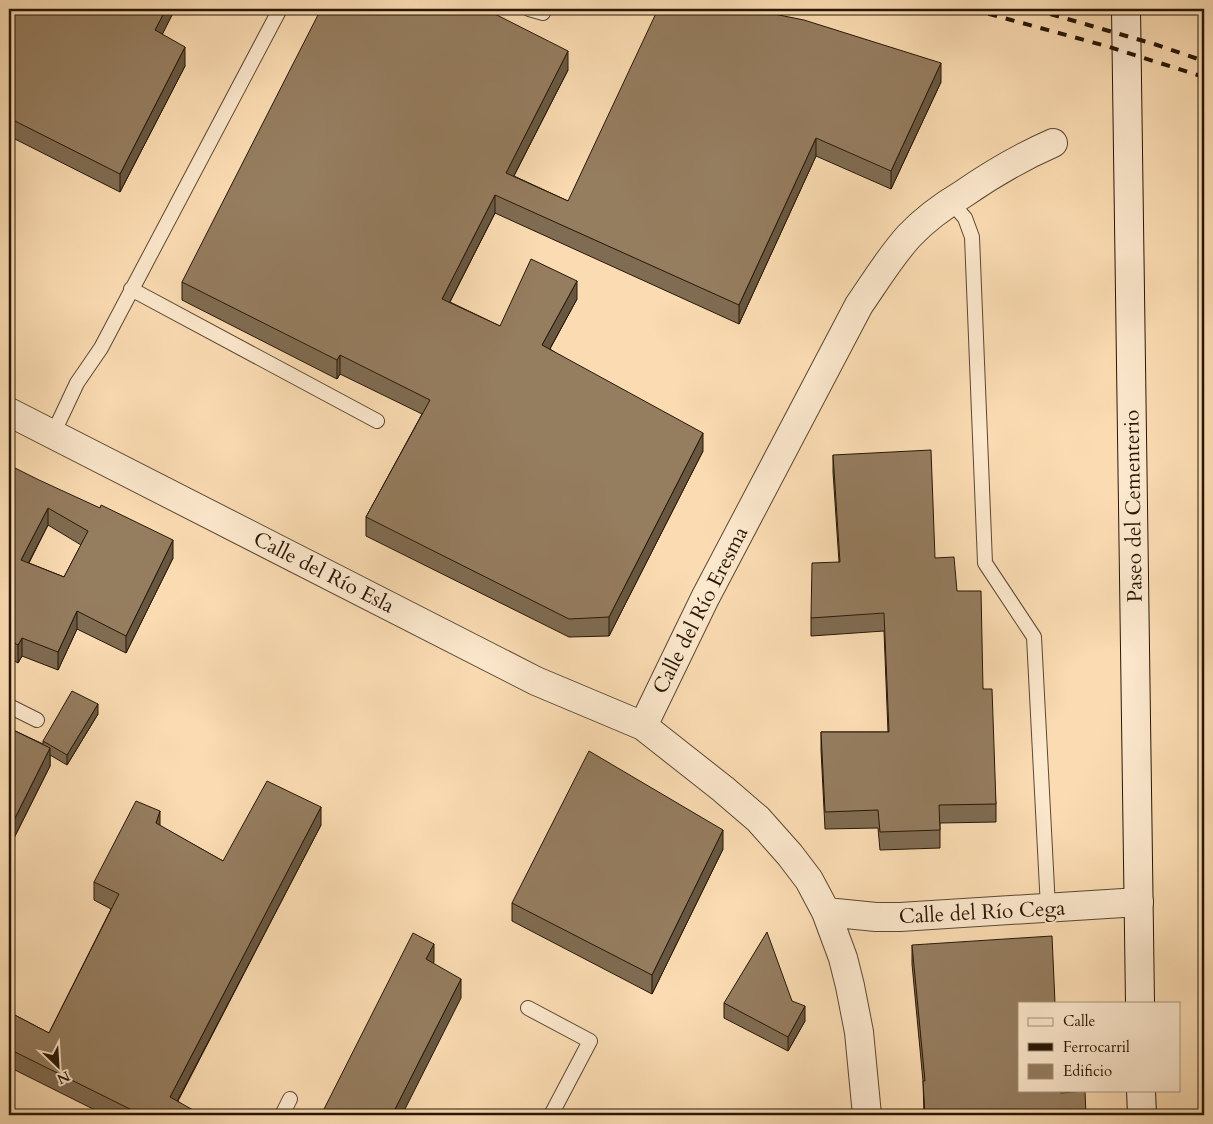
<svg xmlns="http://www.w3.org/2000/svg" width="1213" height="1124" font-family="Cardo,serif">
  <rect width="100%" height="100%" fill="#fbdcb2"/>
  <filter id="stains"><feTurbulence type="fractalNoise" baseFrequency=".004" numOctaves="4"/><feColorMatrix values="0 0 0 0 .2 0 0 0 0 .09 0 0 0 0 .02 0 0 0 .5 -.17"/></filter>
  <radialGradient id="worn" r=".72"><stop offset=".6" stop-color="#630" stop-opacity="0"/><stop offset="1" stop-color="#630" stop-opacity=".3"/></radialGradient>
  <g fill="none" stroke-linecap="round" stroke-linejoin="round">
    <g stroke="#5c4831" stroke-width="16">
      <path id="lane" d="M 529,9 L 543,13
        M 951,202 L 965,218 L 972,237 L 985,563 L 1034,637 L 1048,908
        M 131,289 L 377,421
        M 53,434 L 77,383 L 101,348 L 280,9
        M 9,706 L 37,720
        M 528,1008 L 590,1041 L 551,1115
        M 282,1115 L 290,1099"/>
    </g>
    <g stroke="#5c4831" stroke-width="30">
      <path id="street" d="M 9,412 L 536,681 L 643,726 L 723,789 L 758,819 L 790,855 L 809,880 L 826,912 L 843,958 L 850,986 L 859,1032 L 867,1115
        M 643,726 L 705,598 L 859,305 C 875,282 890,257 909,236 C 925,219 943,206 963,194 C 992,174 1021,157 1053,143
        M 826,912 L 876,917 L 900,917 L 1139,902"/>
    </g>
    <g stroke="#271706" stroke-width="30">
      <path id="secondary" d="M 1126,9 L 1140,1003
        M 1141,1090 L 1142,1115"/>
    </g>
    <use href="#lane" stroke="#fce8cd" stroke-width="14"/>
    <use href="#street" stroke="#fce8cd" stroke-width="28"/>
    <use href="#secondary" stroke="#fce8cd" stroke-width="28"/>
    <path stroke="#271706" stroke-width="4" stroke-dasharray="9 9" stroke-linecap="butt" d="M 971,9 L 1106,46 L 1204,77
      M 1033,9 L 1154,44 L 1204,61"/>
  </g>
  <path fill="#806c52" stroke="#271706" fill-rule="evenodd" d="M 9,9 L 175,9 L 162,34 L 185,66 L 120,192 L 9,136 Z
    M 568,70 L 514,176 L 568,201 L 941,82 L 891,189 L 816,156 L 739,324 L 495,213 L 450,302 L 500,326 L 577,299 L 550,349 L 703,451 L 609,636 L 569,637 L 366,536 L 366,517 L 422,414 L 340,374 L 337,379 L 182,300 L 182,282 Z
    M 833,455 L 935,558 L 957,591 L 983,689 L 996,804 L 996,822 L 940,823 L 940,848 L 880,850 L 878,828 L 825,829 L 821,750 L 821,732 L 888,732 L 884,631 L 811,636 L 811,618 L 839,562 L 833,472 Z
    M 9,465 L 173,558 L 126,653 L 77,629 L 58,670 L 22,656 L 18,663 L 9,658 ZM 48,525 L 81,545 L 64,577 L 29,563 Z
    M 98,714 L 67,765 L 50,755 L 50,766 L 9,848 L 9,728 L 43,744 L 43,741 Z
    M 321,825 L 178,1101 L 193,1115 L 105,1115 L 9,1067 L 9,1012 L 49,1033 L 111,909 L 94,900 L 94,882 L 160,826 L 223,861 Z
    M 723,849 L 652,994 L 512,921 L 512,903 Z
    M 912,945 L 1061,1093 L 1086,1115 L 924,1115 L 923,1081 L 912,964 Z
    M 792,1001 L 805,1021 L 788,1051 L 724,1018 L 724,1003 Z"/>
  <path fill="#685842" stroke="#271706" d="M 166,9 L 175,9 L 155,49 L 155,30 Z
    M 185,47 L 185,66 L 120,192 L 120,174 Z
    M 568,51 L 568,70 L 506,191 L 506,173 Z
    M 941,63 L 941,82 L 891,189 L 891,171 Z
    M 816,138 L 816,156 L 739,324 L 739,305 Z
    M 495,195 L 495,213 L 442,317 L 442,299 Z
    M 577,281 L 577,299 L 542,363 L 542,345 Z
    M 340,355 L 340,374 L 337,379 L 337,360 Z
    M 703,433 L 703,451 L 609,636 L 609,617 Z
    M 48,508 L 48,525 L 21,577 L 21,560 Z
    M 173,540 L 173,558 L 126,653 L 126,636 Z
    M 77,611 L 77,629 L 58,670 L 58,652 Z
    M 22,638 L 22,656 L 18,663 L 18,645 Z
    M 98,704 L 98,714 L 67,765 L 67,755 Z
    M 50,748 L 50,766 L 9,848 L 9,830 Z
    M 321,807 L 321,825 L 170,1115 L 170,1097 Z
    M 160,811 L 160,829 L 156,823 Z
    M 723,830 L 723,849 L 652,994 L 652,975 Z
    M 434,944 L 434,962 L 426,978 L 426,959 Z
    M 461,979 L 461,998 L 402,1115 L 392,1115 Z
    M 805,1006 L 805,1021 L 788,1051 L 788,1037 Z"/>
  <path fill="#957d5f" stroke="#271706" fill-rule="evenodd" d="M 9,9 L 166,9 L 155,30 L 185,47 L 120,174 L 9,118 Z
    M 321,9 L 485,9 L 568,51 L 506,173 L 568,201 L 658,9 L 749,9 L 804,20 L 941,63 L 891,171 L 816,138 L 739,305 L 495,195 L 442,299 L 500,326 L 531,259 L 577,281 L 542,345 L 703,433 L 609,617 L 569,619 L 366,517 L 430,400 L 340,355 L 337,360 L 182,282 Z
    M 931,450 L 935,558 L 954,557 L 957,591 L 981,591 L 983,689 L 992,689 L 996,804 L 939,805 L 940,830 L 880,832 L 878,810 L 825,812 L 821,732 L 889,732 L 884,613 L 811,618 L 812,563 L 840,562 L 833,455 Z
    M 9,465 L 39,480 L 100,508 L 101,505 L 173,540 L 126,636 L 77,611 L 58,652 L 22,638 L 18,645 L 9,640 ZM 48,508 L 88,531 L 64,577 L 21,560 Z
    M 72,691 L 98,704 L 67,755 L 43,741 Z
    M 9,728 L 50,748 L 9,830 Z
    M 589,751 L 723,830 L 652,975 L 512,903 Z
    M 267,781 L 321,807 L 170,1097 L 193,1110 L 191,1115 L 142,1115 L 9,1049 L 9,1012 L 49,1033 L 119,894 L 94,882 L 136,801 L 160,811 L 156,823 L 223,861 Z
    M 767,932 L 792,1001 L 805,1006 L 788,1037 L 724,1003 Z
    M 413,933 L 434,944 L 426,959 L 461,979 L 392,1115 L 321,1115 Z
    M 1052,936 L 1055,1003 L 1019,1003 L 1019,1090 L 1060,1090 L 1061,1093 L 1085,1091 L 1086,1115 L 925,1115 L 923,1081 L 925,1081 L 912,945 Z"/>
  <g text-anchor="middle" stroke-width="4" stroke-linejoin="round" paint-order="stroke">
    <g font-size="21" fill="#271706" stroke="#fce8cd">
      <text transform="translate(1133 506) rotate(-91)" y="7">Paseo del Cementerio</text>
      <text transform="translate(324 572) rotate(27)" y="7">Calle del Río Esla</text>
      <text transform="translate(700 610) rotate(-63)" y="7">Calle del Río Eresma</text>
      <text transform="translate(982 912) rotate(-3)" y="7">Calle del Río Cega</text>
    </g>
  </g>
  <rect width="1213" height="1124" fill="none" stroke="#fbdcb2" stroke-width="30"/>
  <rect x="10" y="10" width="1193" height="1104" fill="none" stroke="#271706" stroke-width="2.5"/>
  <rect x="15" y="15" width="1183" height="1094" fill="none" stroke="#271706"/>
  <rect x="1018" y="1002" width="162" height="90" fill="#fce8cd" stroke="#a7947d"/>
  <rect x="1028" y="1018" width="25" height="8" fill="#fce8cd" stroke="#a7947d"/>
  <text x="1063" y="1026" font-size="15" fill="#271706">Calle</text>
  <rect x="1028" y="1043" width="25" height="8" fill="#271706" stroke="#a7947d"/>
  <text x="1063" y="1052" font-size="15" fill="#271706">Ferrocarril</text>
  <rect x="1028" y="1064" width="25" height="15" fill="#957d5f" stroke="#a7947d"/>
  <text x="1063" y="1076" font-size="15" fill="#271706">Edificio</text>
  <g transform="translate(58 1066) rotate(155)" stroke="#fce8cd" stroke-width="4" paint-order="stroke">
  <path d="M0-4L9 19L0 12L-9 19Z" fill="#271706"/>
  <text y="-8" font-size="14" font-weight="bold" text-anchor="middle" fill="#271706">N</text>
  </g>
  <rect width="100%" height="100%" filter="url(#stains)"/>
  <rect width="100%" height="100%" fill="url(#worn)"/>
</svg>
